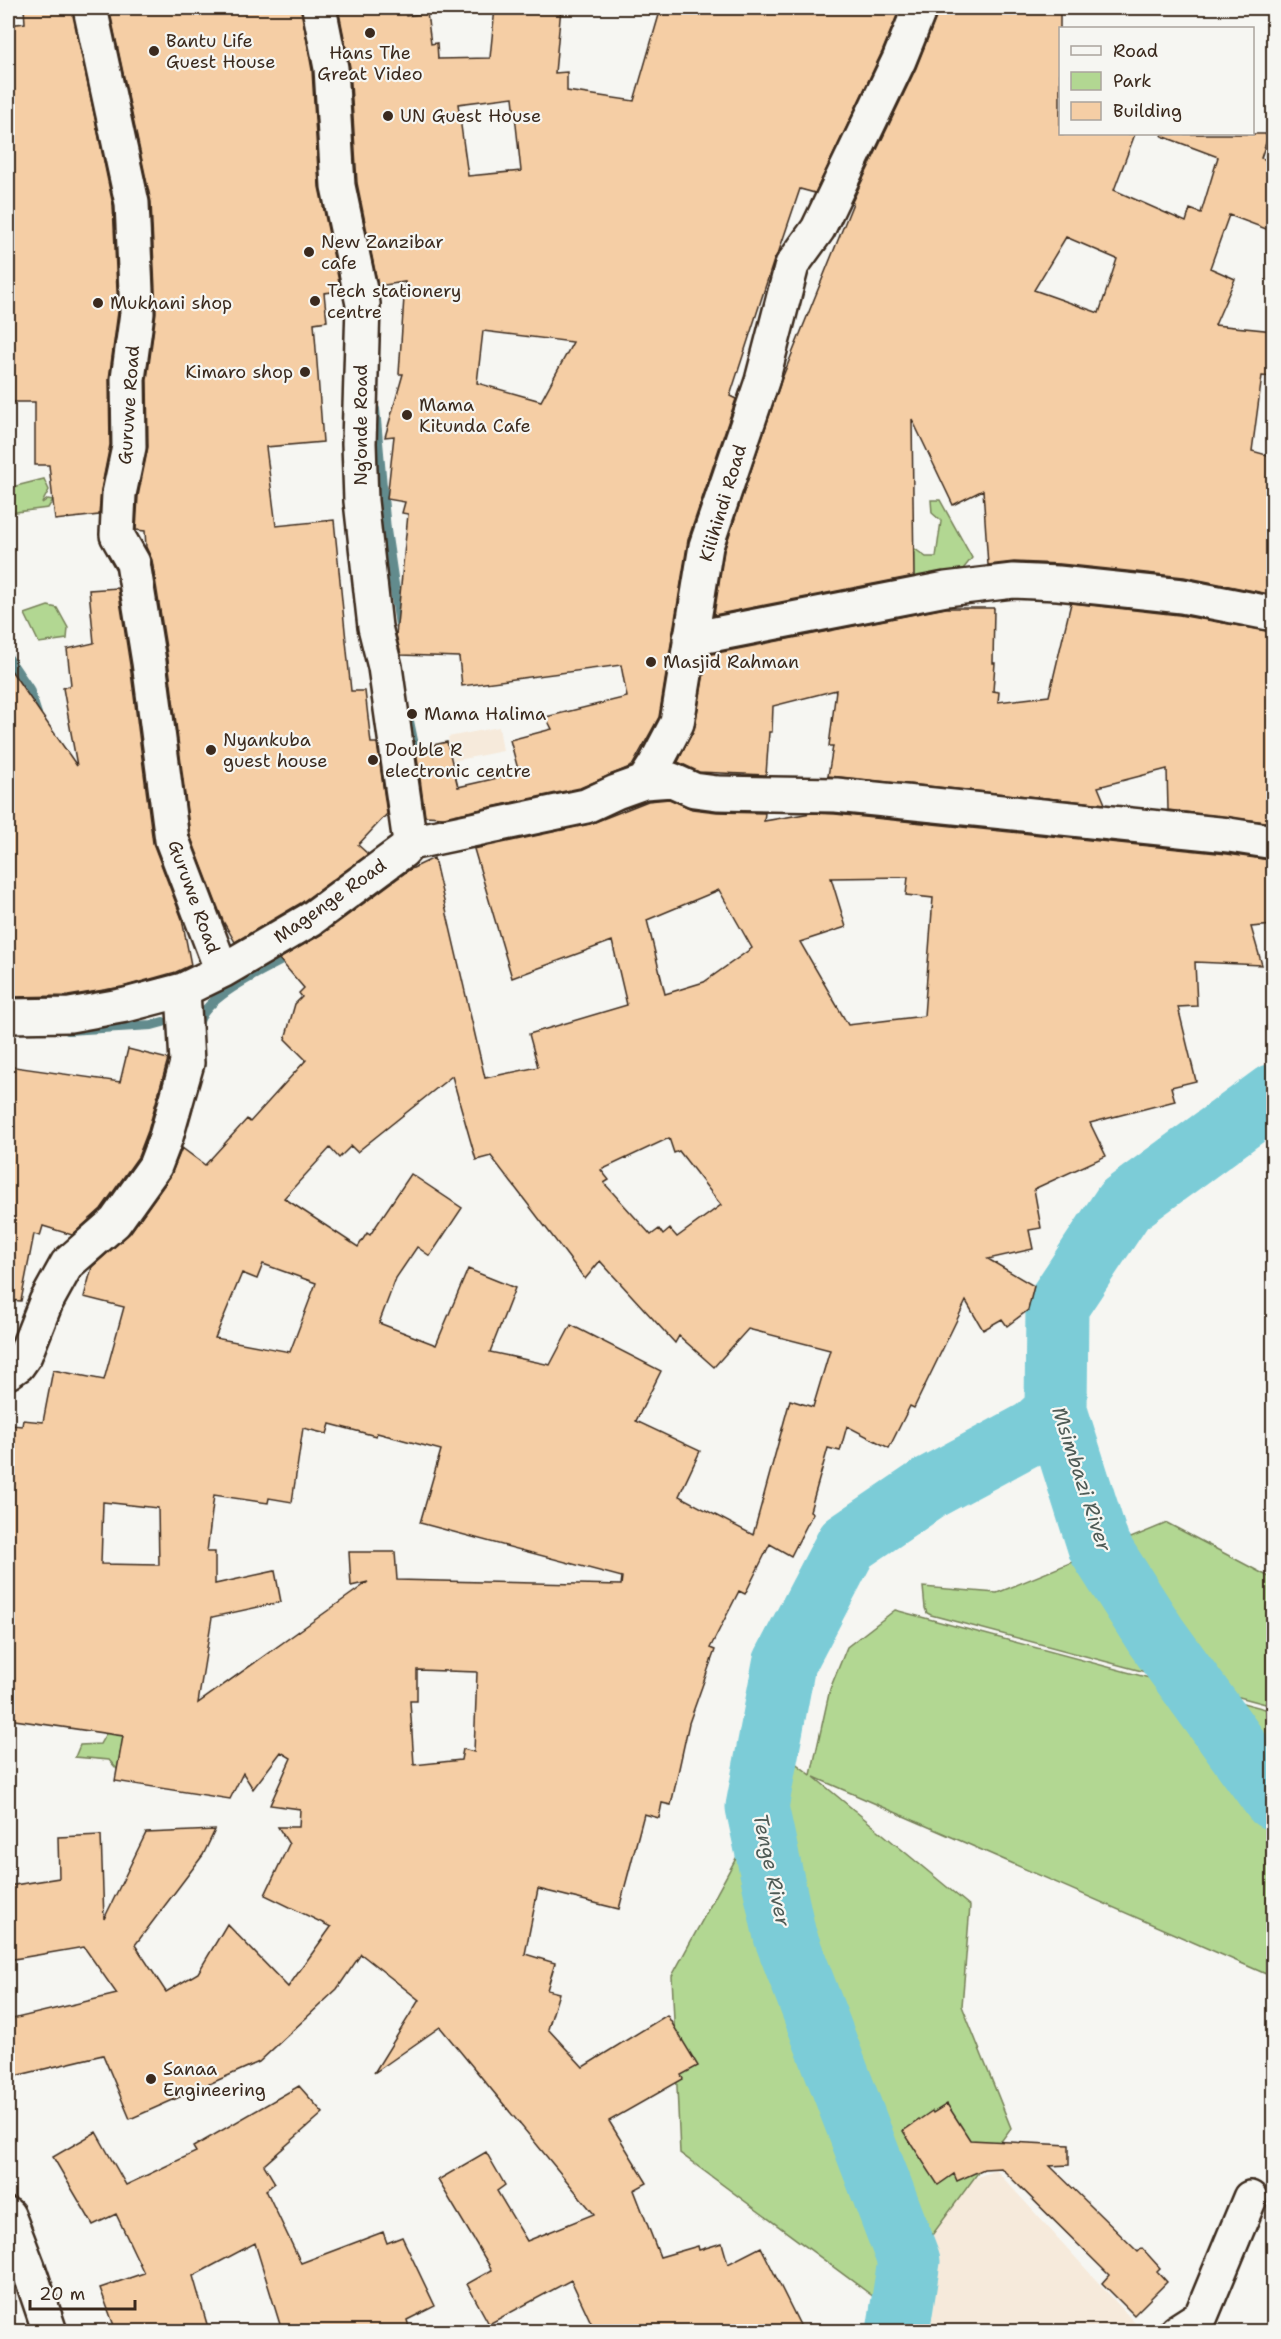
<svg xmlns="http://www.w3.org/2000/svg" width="1281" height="2339" font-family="'Shantell Sans',sans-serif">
  <rect width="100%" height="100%" fill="#f6f6f2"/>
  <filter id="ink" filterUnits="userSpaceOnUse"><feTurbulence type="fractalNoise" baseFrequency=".0167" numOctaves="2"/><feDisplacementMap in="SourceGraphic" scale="12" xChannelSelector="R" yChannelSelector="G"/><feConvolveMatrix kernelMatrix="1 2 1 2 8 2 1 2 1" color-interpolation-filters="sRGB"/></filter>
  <g filter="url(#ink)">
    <path fill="#f6eadb" d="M 499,727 L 503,751 L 453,761 L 448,737 Z
      M 996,2170 L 1136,2324 L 1127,2332 L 909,2332 L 922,2198 Z"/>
    <path fill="#b2d792" stroke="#768058" stroke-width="1.5" d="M 44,479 L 49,490 L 42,503 L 48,499 L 53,500 L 48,508 L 8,513 L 13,505 L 8,488 Z
      M 931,500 L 940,500 L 972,558 L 954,580 L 897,585 L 892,572 L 907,543 L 926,557 L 936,557 L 941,521 L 932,513 Z
      M 48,606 L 57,608 L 68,628 L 67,639 L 39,643 L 25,614 Z
      M 1167,1523 L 1273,1579 L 1273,1706 L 931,1615 L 927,1613 L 925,1608 L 923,1587 L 997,1593 Z
      M 895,1610 L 1273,1711 L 1273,1977 L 814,1777 L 970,1906 L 962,2006 L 1011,2128 L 882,2303 L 680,2153 L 672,1976 L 790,1759 L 811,1775 L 830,1689 L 847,1647 Z
      M 138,1718 L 123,1776 L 109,1760 L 75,1757 L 80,1745 L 100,1744 L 109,1728 Z"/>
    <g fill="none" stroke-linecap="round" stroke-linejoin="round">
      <path stroke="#628b8d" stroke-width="10" d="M 375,409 L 386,530 L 400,625
        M 680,562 L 695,530
        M 679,619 L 680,581
        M 8,658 L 29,689 L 37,714
        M 409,721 L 421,779
        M 306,945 L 337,922 L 350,907
        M 197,1029 C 199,997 267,969 293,954
        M 68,1030 L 152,1025 L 163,1022"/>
      <path stroke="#7cccd7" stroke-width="63" d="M 1274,1095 L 1124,1205 L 1057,1306 L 1056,1411 L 1099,1547 L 1156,1636 L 1274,1799
        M 898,2332 L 909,2261 L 785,1936 L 757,1807 L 784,1664 L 847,1544 L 931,1487 L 1035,1431 L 1056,1411"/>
    </g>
    <path fill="#f5cea5" stroke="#3b2a1e" stroke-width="1.5" fill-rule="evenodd" d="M 24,8 L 72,8 L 113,205 L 118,312 L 109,379 L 110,445 L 101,490 L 99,515 L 55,520 L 49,465 L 35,465 L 35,402 L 8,402 L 8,25 L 25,23 Z
      M 109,8 L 301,8 L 312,70 L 319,187 L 341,291 L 324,293 L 327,321 L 314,323 L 323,442 L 266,447 L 276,526 L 334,520 L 351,691 L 365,691 L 371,743 L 377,743 L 387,814 L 358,845 L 368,854 L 301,903 L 235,942 L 223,921 L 190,835 L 168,660 L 152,560 L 146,547 L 145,531 L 136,530 L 138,496 L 148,447 L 147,380 L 156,312 L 151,202 Z
      M 338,8 L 405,8 L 406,16 L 427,13 L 431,44 L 437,43 L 438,59 L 490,58 L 495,8 L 561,8 L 555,73 L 567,72 L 567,91 L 634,101 L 661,8 L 900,8 L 882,52 L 815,193 L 800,189 L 779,251 L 774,260 L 730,396 L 736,399 L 688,540 L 659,717 L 632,766 L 580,788 L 444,817 L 425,816 L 416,749 L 447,742 L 458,787 L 519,773 L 510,740 L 552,729 L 546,717 L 627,697 L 621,665 L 462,686 L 459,657 L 401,655 L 396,635 L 408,514 L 402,513 L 405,502 L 387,499 L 394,436 L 385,437 L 403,374 L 399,374 L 405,282 L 378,286 L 357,183 L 350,67 ZM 513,97 L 521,171 L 468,176 L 458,104 ZM 483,331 L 573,342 L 541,401 L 477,383 Z
      M 938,8 L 1060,8 L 1060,134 L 1135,134 L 1114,190 L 1186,222 L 1190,209 L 1201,213 L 1218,157 L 1162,136 L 1163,134 L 1269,134 L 1261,158 L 1274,162 L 1274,232 L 1229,215 L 1210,268 L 1235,279 L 1215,325 L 1274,331 L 1274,377 L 1262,376 L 1252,451 L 1274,457 L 1274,595 L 1184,577 L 1060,564 L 1014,562 L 988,565 L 983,490 L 953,505 L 912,419 L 914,576 L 714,615 L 724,551 L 781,381 L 853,203 L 852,202 L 916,68 L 937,15 ZM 1066,237 L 1117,259 L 1099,313 L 1034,290 Z
      M 118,588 L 130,665 L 153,843 L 182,919 L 191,965 L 176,972 L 122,987 L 68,996 L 8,997 L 8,666 L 77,766 L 63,688 L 71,685 L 67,649 L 94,643 L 89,590 Z
      M 1071,603 L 1179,615 L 1274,632 L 1274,823 L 1168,810 L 1167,769 L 1098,787 L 1105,804 L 828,776 L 833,746 L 829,746 L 836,690 L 773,706 L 772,732 L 769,732 L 766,775 L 699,772 L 678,762 L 695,726 L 707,655 L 946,608 L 994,608 L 993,663 L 995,663 L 993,691 L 999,692 L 998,702 L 1049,696 Z
      M 669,799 L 692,809 L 717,812 L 765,813 L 764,821 L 811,813 L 835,814 L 1227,854 L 1270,860 L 1274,893 L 1274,925 L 1251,927 L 1262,965 L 1195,962 L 1197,1006 L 1178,1007 L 1196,1081 L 1171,1087 L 1175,1101 L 1090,1123 L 1106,1156 L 1034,1189 L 1041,1228 L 1029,1230 L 1033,1249 L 988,1259 L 1034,1286 L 1028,1310 L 1007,1326 L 1002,1319 L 983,1330 L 966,1301 L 914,1408 L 910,1406 L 889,1448 L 847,1426 L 840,1451 L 828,1448 L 810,1511 L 813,1513 L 791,1556 L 770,1544 L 745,1594 L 739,1591 L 710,1648 L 715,1650 L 689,1723 L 671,1805 L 662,1803 L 659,1818 L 644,1814 L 619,1909 L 538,1889 L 525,1954 L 555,1963 L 547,1990 L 559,1993 L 548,2029 L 583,2067 L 667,2015 L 698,2066 L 681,2075 L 683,2079 L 609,2121 L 647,2183 L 634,2190 L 660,2257 L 698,2246 L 699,2250 L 722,2243 L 728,2264 L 761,2247 L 803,2331 L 595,2331 L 571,2280 L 489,2324 L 467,2284 L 492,2270 L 438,2180 L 486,2152 L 505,2185 L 497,2191 L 527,2241 L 594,2214 L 440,2027 L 374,2073 L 419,2000 L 361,1954 L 337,1989 L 259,2062 L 130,2119 L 103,2055 L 15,2076 L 8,2044 L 8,2020 L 117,1994 L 84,1947 L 8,1960 L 8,1886 L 59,1878 L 58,1837 L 101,1835 L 104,1919 L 146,1833 L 215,1830 L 203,1855 L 135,1945 L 166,1992 L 198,1973 L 227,1924 L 288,1987 L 331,1927 L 265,1895 L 289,1844 L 278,1827 L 299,1827 L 300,1809 L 270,1805 L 291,1758 L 281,1752 L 253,1789 L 243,1773 L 230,1799 L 115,1781 L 123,1736 L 8,1719 L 8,1456 L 11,1425 L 22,1426 L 23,1420 L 43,1422 L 53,1370 L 104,1380 L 124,1307 L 84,1297 L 92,1267 L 130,1233 L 170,1177 L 182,1148 L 205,1165 L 247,1119 L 250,1122 L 306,1060 L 285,1039 L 295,1004 L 302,997 L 299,993 L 304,988 L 279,959 L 322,934 L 409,870 L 434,858 L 485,1078 L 538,1067 L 529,1034 L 627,1005 L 612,941 L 512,978 L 474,849 L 590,824 L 648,801 ZM 908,877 L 906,895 L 933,898 L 924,1016 L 848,1025 L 800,942 L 846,927 L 831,878 ZM 719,890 L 752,948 L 704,982 L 665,994 L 647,920 ZM 452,1076 L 476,1160 L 491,1156 L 585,1279 L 600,1261 L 675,1343 L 679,1336 L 714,1367 L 748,1329 L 830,1350 L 813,1407 L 790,1400 L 753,1535 L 679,1496 L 700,1451 L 636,1421 L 661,1371 L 571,1325 L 550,1365 L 490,1352 L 515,1288 L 468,1269 L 436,1345 L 379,1323 L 396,1278 L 417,1247 L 430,1256 L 462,1208 L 411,1174 L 370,1235 L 367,1233 L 358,1247 L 284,1198 L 330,1148 L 339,1158 L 351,1146 L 357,1152 ZM 669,1138 L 674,1153 L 679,1151 L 721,1205 L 677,1237 L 670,1229 L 663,1235 L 659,1229 L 651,1235 L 604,1183 L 609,1180 L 601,1170 ZM 263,1264 L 316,1283 L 290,1352 L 215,1338 L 242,1273 L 257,1279 ZM 330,1424 L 376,1436 L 377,1433 L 441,1450 L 420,1523 L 622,1577 L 621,1585 L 397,1580 L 395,1552 L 349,1552 L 351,1586 L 368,1582 L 198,1703 L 212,1617 L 281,1602 L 275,1571 L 215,1584 L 215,1552 L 207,1552 L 214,1495 L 268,1503 L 269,1498 L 292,1502 L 303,1428 L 327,1434 ZM 103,1502 L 158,1508 L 159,1565 L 101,1564 ZM 417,1670 L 477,1672 L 474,1752 L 463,1749 L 461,1760 L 414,1765 L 410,1701 L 417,1701 Z
      M 128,1049 L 168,1059 L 148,1131 L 138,1157 L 101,1209 L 72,1235 L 43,1226 L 40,1236 L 34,1234 L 21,1301 L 8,1300 L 8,1066 L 120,1082 Z
      M 299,2086 L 323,2113 L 264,2165 L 275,2183 L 266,2190 L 301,2263 L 383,2232 L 387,2243 L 402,2237 L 435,2306 L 407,2320 L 410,2331 L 282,2331 L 255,2243 L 193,2276 L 209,2331 L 116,2331 L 100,2288 L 144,2273 L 116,2214 L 93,2225 L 53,2157 L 96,2132 L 126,2185 L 196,2152 L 193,2147 Z
      M 947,2104 L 970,2140 L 1069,2145 L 1069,2165 L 1050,2166 L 1138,2252 L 1142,2248 L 1160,2268 L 1157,2271 L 1167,2282 L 1134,2315 L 1102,2283 L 1109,2275 L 1001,2168 L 984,2169 L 957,2181 L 954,2174 L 938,2185 L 903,2131 L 932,2111 L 933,2113 Z"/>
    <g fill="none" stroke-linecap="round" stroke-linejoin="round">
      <g stroke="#3b2a1e" stroke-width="38">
        <path id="minor" d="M 90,8 L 132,203 L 137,313 L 128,379 L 129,447 L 119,494 L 117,535 L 133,563 L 149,662 L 172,840 L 222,971
          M 319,8 L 331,68 L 338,186 L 363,304 L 359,443 L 361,501 L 375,627 L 385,667 L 410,843
          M 690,639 L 946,589 L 1013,581 L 1058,583 L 1182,596 L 1274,614
          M 644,782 L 672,780 L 694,790 L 717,793 L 836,795 L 1229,835 L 1274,842
          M 410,843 L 586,806 L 616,792 L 644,782 L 655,765 L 677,723 L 706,546 L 762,381 L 792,265 L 818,229 L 899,60 L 920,8
          M 8,1016 L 70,1015 L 126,1005 L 183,990 L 222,971 L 311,919 L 403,851 L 410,843
          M 8,1372 L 18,1365 L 25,1355 L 46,1302 L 67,1264 L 115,1222 L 155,1166 L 166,1137 L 187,1063 L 183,990
          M 1176,2332 L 1201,2316 L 1250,2198"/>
      </g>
      <g stroke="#3b2a1e" stroke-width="38">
        <path id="tertiary" d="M 8,2215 L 28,2267 L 50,2332"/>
      </g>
      <use href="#minor" stroke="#f6f6f2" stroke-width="33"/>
      <use href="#tertiary" stroke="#f6f6f2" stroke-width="33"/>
    </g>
  </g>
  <g fill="#3b2a1e" stroke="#f6f6f2" stroke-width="2">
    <circle cx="370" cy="33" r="6"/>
    <circle cx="154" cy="51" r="6"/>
    <circle cx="388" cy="116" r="6"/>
    <circle cx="309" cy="252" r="6"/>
    <circle cx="315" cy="301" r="6"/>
    <circle cx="98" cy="303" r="6"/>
    <circle cx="305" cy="372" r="6"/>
    <circle cx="407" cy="415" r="6"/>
    <circle cx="651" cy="662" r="6"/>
    <circle cx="412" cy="714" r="6"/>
    <circle cx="211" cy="750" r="6"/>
    <circle cx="373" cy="760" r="6"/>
    <circle cx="151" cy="2079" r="6"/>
  </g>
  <g text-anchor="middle" stroke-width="4.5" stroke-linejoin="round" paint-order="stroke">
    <g font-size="18" fill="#3b2a1e" stroke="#f6f6f2" text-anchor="start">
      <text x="166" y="47">Bantu Life<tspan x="166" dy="21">Guest House</tspan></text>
      <text x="370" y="59" text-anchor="middle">Hans The<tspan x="370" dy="21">Great Video</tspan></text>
      <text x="400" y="122">UN Guest House</text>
      <text x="321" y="248">New Zanzibar<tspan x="321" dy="21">cafe</tspan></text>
      <text x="327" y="297">Tech stationery<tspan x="327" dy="21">centre</tspan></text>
      <text x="110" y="309">Mukhani shop</text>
      <text x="293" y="378" text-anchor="end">Kimaro shop</text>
      <text x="419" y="411">Mama<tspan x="419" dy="21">Kitunda Cafe</tspan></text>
      <text x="663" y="668">Masjid Rahman</text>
      <text x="424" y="720">Mama Halima</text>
      <text x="223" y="746">Nyankuba<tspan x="223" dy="21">guest house</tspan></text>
      <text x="385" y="756">Double R<tspan x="385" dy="21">electronic centre</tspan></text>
      <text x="163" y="2075">Sanaa<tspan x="163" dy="21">Engineering</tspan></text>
    </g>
    <g font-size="18" fill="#3b2a1e" stroke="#f6f6f2">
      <text transform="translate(129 405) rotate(-86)" y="6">Guruwe Road</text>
      <text transform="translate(361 425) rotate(-90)" y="6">Ng'onde Road</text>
      <text transform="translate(723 503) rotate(-73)" y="6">Kilihindi Road</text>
      <text transform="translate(194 897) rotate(70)" y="6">Guruwe Road</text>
      <text transform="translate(330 901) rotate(-35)" y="6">Magenge Road</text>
    </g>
    <g font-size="20" font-style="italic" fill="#4e5b56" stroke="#f6f6f2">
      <text transform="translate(1082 1479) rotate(72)" y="7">Msimbazi River</text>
      <text transform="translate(772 1870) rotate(78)" y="7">Tenge River</text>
    </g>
  </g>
  <rect width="1281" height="2339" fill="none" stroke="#f6f6f2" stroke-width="30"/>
  <rect x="15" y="15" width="1251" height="2309" fill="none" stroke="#3b2a1e" stroke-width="2" filter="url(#ink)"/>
  <rect x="1059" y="27" width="195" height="108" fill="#f6f6f2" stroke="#aba49d" stroke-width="1.5"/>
  <rect x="1071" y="46" width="30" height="9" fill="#f6f6f2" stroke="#aba49d" stroke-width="1.5"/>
  <text x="1113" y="57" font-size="18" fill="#3b2a1e">Road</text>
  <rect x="1071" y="72" width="30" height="18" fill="#b2d792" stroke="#aba49d" stroke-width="1.5"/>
  <text x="1113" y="87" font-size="18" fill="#3b2a1e">Park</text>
  <rect x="1071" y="102" width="30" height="18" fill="#f5cea5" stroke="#aba49d" stroke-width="1.5"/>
  <text x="1113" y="117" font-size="18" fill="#3b2a1e">Building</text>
  <path d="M30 2300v9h105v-9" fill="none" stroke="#3b2a1e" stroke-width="3"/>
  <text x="39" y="2300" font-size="18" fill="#3b2a1e" stroke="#f6f6f2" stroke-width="4.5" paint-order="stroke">20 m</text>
</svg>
